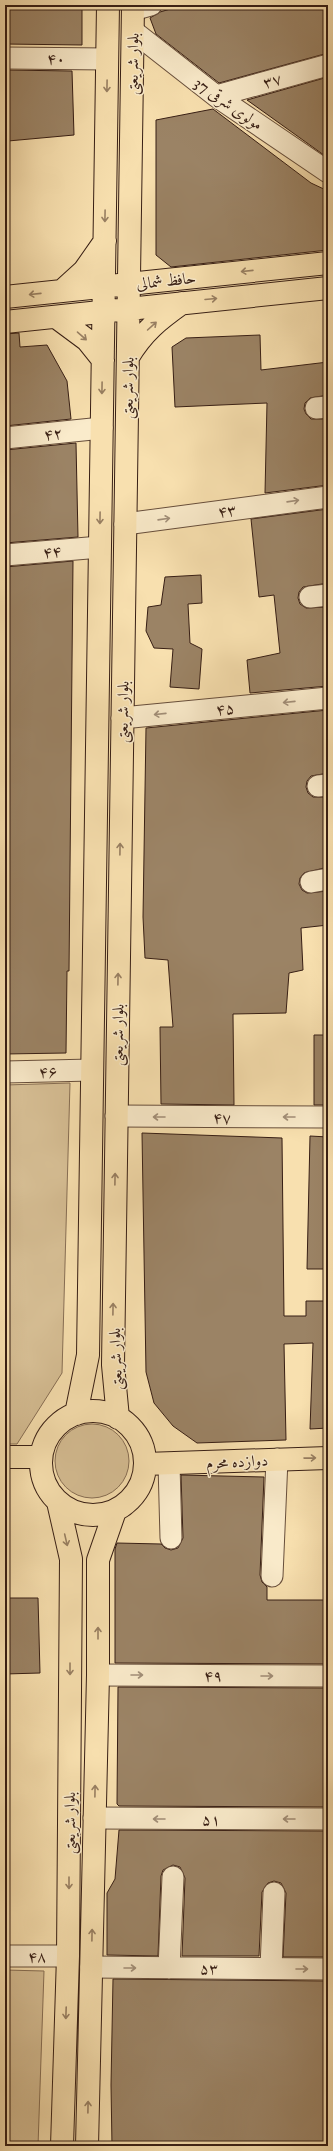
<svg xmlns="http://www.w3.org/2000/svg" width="333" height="2151" font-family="'IM FELL DW Pica',Amiri,serif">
  <rect width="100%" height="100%" fill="#f8e0af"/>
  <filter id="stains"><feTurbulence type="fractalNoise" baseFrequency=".005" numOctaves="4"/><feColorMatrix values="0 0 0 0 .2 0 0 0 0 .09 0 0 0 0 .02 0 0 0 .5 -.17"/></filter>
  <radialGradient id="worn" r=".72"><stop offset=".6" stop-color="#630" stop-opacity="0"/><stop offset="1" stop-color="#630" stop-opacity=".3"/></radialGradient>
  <path fill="#d7bf95" stroke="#876e54" d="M 70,1083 L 62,1373 L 17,1444 L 5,1444 L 5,1085 Z
    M55 1461a37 37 0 1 1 74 0a37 37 0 1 1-74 0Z
    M 5,1970 L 44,1971 L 38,2146 L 5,2146 Z"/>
  <path fill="#9b8365" stroke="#371e14" d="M 9,5 L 82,5 L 82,45 L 5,44 Z
    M 184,5 L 328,5 L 328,53 L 219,83 L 156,34 L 150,18 L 160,12 Z
    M 6,70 L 72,71 L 74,135 L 8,141 Z
    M 328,77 L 328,158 L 247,100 Z
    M 213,109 L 311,183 L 328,191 L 328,250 L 171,267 L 156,255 L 156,120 Z
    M 19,333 L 20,347 L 47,345 L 67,381 L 71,419 L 5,426 L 5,334 Z
    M 260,335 L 261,370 L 328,362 L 328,395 L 310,398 L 305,403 L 304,409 L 306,414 L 311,419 L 328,419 L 328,485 L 265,493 L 267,403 L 175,407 L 172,347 L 186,338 Z
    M 76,443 L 78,537 L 5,543 L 5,450 Z
    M 328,509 L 328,583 L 303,587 L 299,592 L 298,598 L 300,604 L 306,608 L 328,607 L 328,686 L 250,693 L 247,660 L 280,653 L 274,595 L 259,597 L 251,519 Z
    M 73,561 L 69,971 L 67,971 L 66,1053 L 5,1054 L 5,567 Z
    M 201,575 L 202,603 L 188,604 L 190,643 L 202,649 L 199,689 L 170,687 L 173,649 L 154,648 L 146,631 L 148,607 L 161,605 L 165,577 Z
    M 328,710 L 328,773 L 311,776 L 307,781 L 306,787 L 308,793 L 313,797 L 328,797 L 328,867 L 304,873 L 300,878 L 299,884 L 302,890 L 307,893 L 328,891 L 328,925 L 301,928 L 303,970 L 289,973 L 286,1013 L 233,1014 L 234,1105 L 161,1104 L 160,1027 L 173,1027 L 168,960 L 145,958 L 143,917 L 146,728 Z
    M 314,1035 L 328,1035 L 328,1105 L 314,1105 Z
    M 142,1133 L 282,1138 L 284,1316 L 306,1316 L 306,1301 L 328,1301 L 328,1428 L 310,1429 L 313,1343 L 284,1344 L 286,1440 L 197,1443 L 173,1426 L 154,1403 L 146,1372 Z
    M 310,1136 L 328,1137 L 328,1269 L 307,1269 Z
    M 181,1475 L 264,1477 L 260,1575 L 262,1582 L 267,1587 L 267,1600 L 328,1600 L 328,1664 L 115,1663 L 115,1549 L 117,1543 L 161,1544 L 165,1548 L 171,1550 L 178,1548 L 183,1538 Z
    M 5,1598 L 38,1598 L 40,1673 L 5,1674 Z
    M 118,1687 L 328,1688 L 328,1807 L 119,1806 L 117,1804 Z
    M 119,1830 L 328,1831 L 328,1957 L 283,1957 L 286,1893 L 281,1883 L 274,1881 L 268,1883 L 262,1892 L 259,1956 L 182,1956 L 185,1878 L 180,1867 L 173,1865 L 163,1870 L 161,1876 L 158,1956 L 107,1955 L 107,1893 L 115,1879 Z
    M 113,1979 L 328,1981 L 328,2146 L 112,2146 L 111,2085 Z"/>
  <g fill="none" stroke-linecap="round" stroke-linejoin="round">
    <g stroke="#674e3b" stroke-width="23">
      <path id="minor" d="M 133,10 L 151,5
        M 133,31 L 216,96 L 328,172
        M 5,58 L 107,59
        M 216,96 L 328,65
        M 316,408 L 328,407
        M 5,438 L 102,428
        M 125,524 L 328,497
        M 5,555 L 100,547
        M 310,597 L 328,595
        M 122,718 L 328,698
        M 318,786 L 328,785
        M 311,882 L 328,879
        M 5,1072 L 92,1070
        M 116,1116 L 328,1117
        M 169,1464 L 171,1538
        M 272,1576 L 277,1459
        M 98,1675 L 328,1676
        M 94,1818 L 328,1819
        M 5,1956 L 68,1956
        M 91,1967 L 328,1969
        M 169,1968 L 173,1877
        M 271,1968 L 274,1893"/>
    </g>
    <g stroke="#371e14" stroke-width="24">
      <path id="major" d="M 62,291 L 84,271 L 105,241
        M 5,297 L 328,263
        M 56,317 L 87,340 L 103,360
        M 5,322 L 328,288
        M 128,357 C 143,332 158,320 182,303
        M41 1463a52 52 0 1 1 104 0a52 52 0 1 1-104 0Z
        M 76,1414 L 88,1355 L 108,5
        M 118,1418 L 113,1365 L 133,5
        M 5,1457 L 41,1457
        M 145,1464 L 328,1458
        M 58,1502 L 71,1559 L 68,1956 L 62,2146
        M 87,2146 L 98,1675 L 98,1560 L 115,1511"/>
    </g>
    <use href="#minor" stroke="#faebcb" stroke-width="21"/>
    <use href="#major" stroke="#f8e0af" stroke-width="22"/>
  </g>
  <defs><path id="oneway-shaft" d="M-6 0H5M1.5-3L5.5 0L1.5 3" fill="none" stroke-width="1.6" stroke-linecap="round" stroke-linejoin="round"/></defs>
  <g stroke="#987f62">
    <use href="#oneway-shaft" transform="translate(107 86) rotate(91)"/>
    <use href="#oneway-shaft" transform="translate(105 216) rotate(91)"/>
    <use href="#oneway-shaft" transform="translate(247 271) rotate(174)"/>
    <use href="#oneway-shaft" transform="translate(35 294) rotate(174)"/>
    <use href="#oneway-shaft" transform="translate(211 299) rotate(-5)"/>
    <use href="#oneway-shaft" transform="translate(152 326) rotate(-42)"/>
    <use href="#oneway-shaft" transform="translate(82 336) rotate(41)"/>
    <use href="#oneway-shaft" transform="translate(102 388) rotate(91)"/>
    <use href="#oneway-shaft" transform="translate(100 518) rotate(91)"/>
    <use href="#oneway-shaft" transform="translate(120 849) rotate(-89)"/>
    <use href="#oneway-shaft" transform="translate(118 979) rotate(-89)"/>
    <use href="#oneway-shaft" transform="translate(115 1179) rotate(-89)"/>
    <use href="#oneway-shaft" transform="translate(113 1309) rotate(-89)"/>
    <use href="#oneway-shaft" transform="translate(310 1458) rotate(-1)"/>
    <use href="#oneway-shaft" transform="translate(66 1540) rotate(77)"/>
    <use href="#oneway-shaft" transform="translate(98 1633) rotate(-90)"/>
    <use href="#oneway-shaft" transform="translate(70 1669) rotate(90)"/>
    <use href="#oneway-shaft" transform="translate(95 1791) rotate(-89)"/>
    <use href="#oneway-shaft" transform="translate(69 1883) rotate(90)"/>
    <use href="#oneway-shaft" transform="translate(92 1935) rotate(-89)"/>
    <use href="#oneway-shaft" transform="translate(66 2013) rotate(92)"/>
    <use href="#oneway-shaft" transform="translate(88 2107) rotate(-89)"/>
  </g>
  <g stroke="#a28f79">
    <use href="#oneway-shaft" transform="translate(293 501) rotate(-8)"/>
    <use href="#oneway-shaft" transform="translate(164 519) rotate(-8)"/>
    <use href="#oneway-shaft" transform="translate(289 702) rotate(174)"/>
    <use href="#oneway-shaft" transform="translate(160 714) rotate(174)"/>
    <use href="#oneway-shaft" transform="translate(159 1117) rotate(-180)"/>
    <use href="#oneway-shaft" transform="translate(289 1117) rotate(-180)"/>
    <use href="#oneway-shaft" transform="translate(137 1675)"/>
    <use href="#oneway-shaft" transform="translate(267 1676)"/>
    <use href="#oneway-shaft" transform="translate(159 1819) rotate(-180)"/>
    <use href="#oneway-shaft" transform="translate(289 1819) rotate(-180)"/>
    <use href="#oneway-shaft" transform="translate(130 1968)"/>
    <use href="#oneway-shaft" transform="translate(302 1969)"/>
  </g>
  <g text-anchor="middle" stroke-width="3" stroke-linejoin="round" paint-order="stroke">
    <g font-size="16" fill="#371e14" stroke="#faebcb">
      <text x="56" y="64">۴۰</text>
      <text transform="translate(132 64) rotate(-89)" y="6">بلوار شریعتی</text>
      <text transform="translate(272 80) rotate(-16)" y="6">۳۷</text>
      <text transform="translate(229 103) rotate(35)" y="6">مولوی شرقی 37</text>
      <text transform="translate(166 280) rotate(-6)" y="6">حافظ شمالی</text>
      <text transform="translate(127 388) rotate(-89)" y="6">بلوار شریعتی</text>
      <text transform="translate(53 433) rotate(-6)" y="6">۴۲</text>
      <text transform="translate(227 510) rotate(-8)" y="6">۴۳</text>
      <text transform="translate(52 551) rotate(-5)" y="6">۴۴</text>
      <text transform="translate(225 708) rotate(-6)" y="6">۴۵</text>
      <text transform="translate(122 712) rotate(-89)" y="6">بلوار شریعتی</text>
      <text transform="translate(117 1035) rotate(-89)" y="6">بلوار شریعتی</text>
      <text transform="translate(48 1071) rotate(-2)" y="6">۴۶</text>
      <text x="222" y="1123">۴۷</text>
      <text transform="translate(115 1359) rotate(-92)" y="6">بلوار شریعتی</text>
      <text transform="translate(237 1461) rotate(-3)" y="6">دوازده محرم</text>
      <text x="213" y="1681">۴۹</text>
      <text x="211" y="1825">۵۱</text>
      <text transform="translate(69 1823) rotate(-90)" y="6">بلوار شریعتی</text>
      <text x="37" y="1962">۴۸</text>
      <text x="209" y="1974">۵۳</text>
    </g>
  </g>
  <rect width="333" height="2151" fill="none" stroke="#f8e0af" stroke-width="20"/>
  <rect x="6" y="6" width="321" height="2139" fill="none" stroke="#371e14" stroke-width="2"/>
  <rect x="10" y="10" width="313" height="2131" fill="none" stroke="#371e14"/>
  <rect width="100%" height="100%" filter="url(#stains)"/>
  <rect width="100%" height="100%" fill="url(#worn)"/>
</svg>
